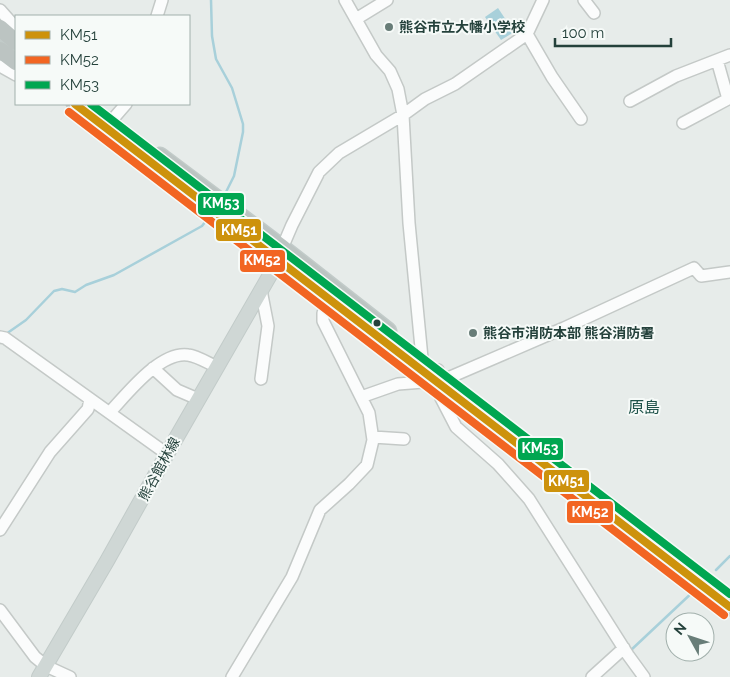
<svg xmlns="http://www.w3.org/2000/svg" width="730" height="677" font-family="Raleway,'Noto Sans JP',sans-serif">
  <rect width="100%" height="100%" fill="#e7ecea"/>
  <path fill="#a8d0da" d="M 498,8 L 514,32 L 501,40 L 485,17 Z"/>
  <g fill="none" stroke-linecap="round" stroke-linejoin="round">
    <path stroke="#a8d0da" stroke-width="2.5" d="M 211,0 L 212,36 L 216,59 L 232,88 L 243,124 L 243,132 L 234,176 L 225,194
      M 6,334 L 26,320 L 54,291 L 62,289 L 75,292 L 86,285 L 114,275 L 202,226 L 209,217
      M 716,570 L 730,556
      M 630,651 L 696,589"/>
    <g stroke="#c4c9c7" stroke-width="14">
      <path id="minor" d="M 345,0 L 376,55 L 390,71 L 398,89 L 403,115 L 409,223 L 422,358
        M 584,0 L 594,13
        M 0,10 L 16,28
        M 157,16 L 162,0
        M 356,19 L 387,0
        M 527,34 L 552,77 L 581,119
        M 0,66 L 16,75
        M 630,101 L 676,76 L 730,55
        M 683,123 L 728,99 L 717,60
        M 106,127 L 126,104
        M 280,253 L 292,225 L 319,172 L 339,153 L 403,115 L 425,99 L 455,84 L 527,34 L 543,0
        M 0,337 L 5,338 L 167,454
        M 153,368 L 177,390 L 198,399
        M 438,370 L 436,381 L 441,398 L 456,427 L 498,464 L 529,499 L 628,655 L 644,677
        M 448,378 L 564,328 L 694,268 L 701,276 L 730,272
        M 261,379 L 268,326 L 261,290
        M 361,397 L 398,384 L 436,381
        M 110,412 C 127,394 160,351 188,355 C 197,356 208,363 217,367
        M 373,437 L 404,439
        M 0,530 L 50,452 L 88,409 L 90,399
        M 0,610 L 35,657 L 46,666 L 70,677
        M 232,677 L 292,577 L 320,510 L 349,484 L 367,465 L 373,440 L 369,413 L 323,321 L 323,313 L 332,303
        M 592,677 L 624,648"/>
    </g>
    <g stroke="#c2cbc9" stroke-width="16">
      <path id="major" d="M 39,677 L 107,561 L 167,454 L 278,261"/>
    </g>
    <g stroke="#c2cbc9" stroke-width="19">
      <path id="highway" d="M 0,28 L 16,42
        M 0,50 L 16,62
        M 75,104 L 730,607
        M 160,156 L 281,247 L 388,331"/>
    </g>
    <use href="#minor" stroke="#fbfcfc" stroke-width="11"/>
    <use href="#major" stroke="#cfd7d5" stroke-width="14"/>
    <use href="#highway" stroke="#bcc4c2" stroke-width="16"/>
    <g stroke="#f6faf8" stroke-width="11">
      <path id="bus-1" d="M 75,104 L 730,607"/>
    </g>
    <g stroke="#f6faf8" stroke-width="11">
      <path id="bus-2" d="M 69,112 L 724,615"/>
    </g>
    <g stroke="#f6faf8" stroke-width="11">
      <path id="bus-3" d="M 91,104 L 730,594"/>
    </g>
    <use href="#bus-1" stroke="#cd920c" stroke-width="8"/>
    <use href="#bus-2" stroke="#f26522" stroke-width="8"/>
    <use href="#bus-3" stroke="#00a651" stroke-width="8"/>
  </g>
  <g fill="#687d78" stroke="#f6faf8" stroke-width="2">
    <circle cx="389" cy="27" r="5"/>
    <circle cx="473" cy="333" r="5"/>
  </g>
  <circle fill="#24413b" stroke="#f6faf8" stroke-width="2" cx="377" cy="323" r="4.5"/>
  <g text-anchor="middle" stroke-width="4" stroke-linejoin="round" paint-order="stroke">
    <g font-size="14" font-weight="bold" fill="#24413b" stroke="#f6faf8" text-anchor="start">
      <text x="399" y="32">熊谷市立大幡小学校</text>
      <text x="483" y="338">熊谷市消防本部 熊谷消防署</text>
    </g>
    <g font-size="14" fill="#24413b" stroke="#f6faf8">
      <text transform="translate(159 469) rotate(-61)" y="5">熊谷館林線</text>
    </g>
    <g font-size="16" fill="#1f534a" stroke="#f6faf8">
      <text x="644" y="413">原島</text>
    </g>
  </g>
  <g stroke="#f6faf8" stroke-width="2">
    <rect x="197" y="192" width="48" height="24" rx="5" fill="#00a651"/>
    <rect x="215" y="218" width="47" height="24" rx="5" fill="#cd920c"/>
    <rect x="239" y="249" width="47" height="24" rx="5" fill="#f26522"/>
    <rect x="517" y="437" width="47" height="24" rx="5" fill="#00a651"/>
    <rect x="543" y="469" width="47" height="24" rx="5" fill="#cd920c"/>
    <rect x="566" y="500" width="48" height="24" rx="5" fill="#f26522"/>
  </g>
  <g font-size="14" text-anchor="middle" font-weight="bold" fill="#fff">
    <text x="221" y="208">KM53</text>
    <text x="239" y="235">KM51</text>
    <text x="262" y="265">KM52</text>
    <text x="540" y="453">KM53</text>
    <text x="566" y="486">KM51</text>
    <text x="590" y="517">KM52</text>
  </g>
  <rect x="15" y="15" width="175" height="90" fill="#f6faf8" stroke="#a2b0ac"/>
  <rect x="25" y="31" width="25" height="8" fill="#cd920c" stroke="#a2b0ac"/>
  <text x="60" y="40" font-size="15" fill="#24413b">KM51</text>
  <rect x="25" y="56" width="25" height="8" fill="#f26522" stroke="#a2b0ac"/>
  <text x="60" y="65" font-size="15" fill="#24413b">KM52</text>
  <rect x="25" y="81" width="25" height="8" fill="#00a651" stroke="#a2b0ac"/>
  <text x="60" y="90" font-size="15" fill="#24413b">KM53</text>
  <g transform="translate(690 637) rotate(310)"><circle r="24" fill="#f6faf8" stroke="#a2b0ac"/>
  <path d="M0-4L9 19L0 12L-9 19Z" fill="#687d78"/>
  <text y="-8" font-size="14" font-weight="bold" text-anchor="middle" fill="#24413b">N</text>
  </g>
  <path d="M555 38v8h116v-8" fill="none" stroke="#24413b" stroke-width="2.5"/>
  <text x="562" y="38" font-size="15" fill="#24413b" stroke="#f6faf8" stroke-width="4" paint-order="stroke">100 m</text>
</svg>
